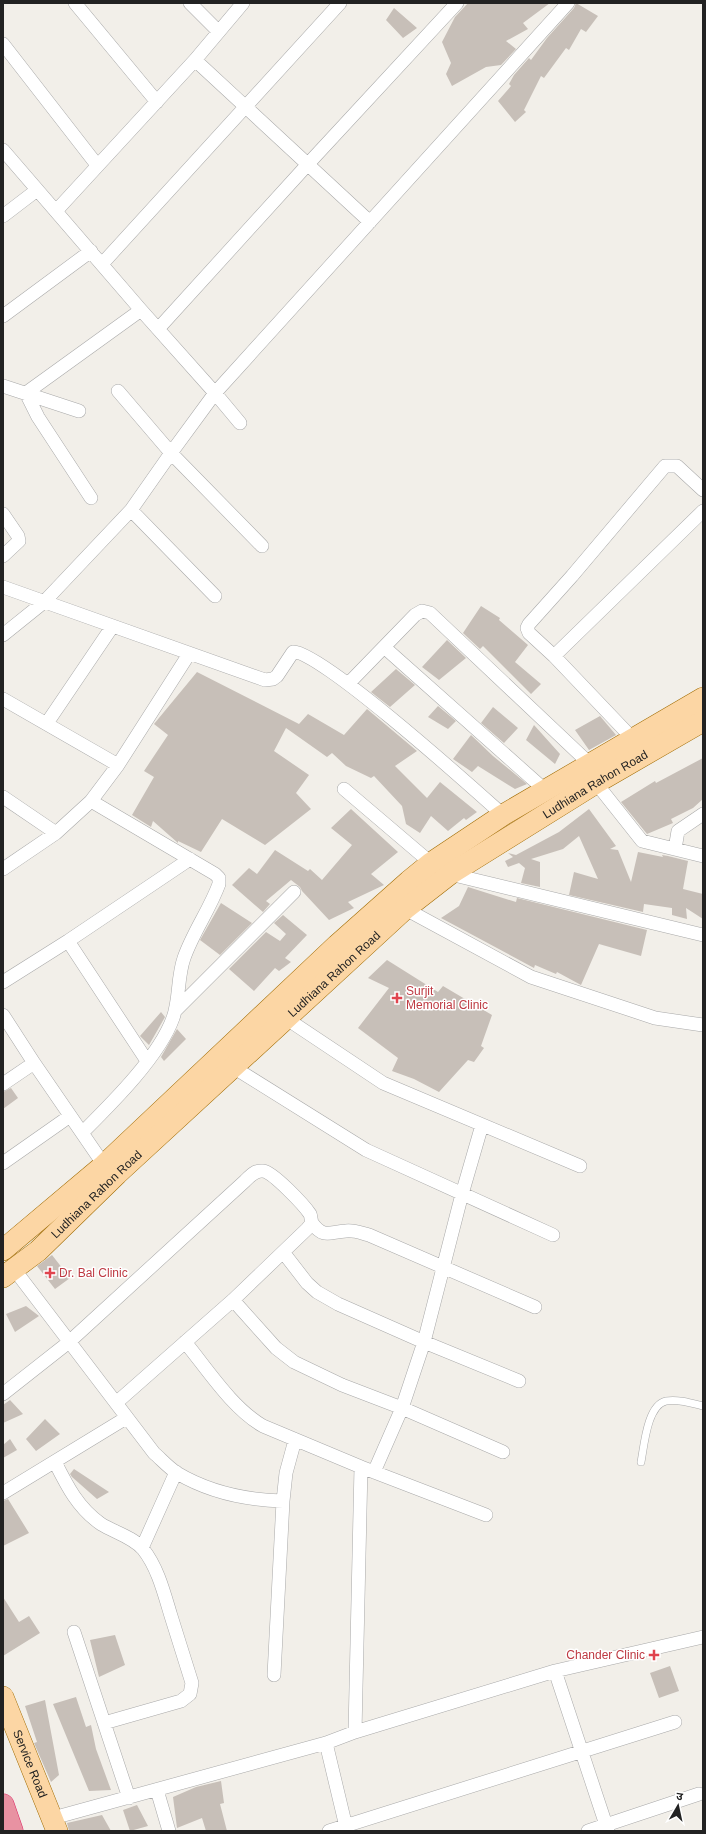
<svg xmlns="http://www.w3.org/2000/svg" width="706" height="1834" font-family="Arial,'Noto Sans Devanagari',sans-serif">
  <rect width="100%" height="100%" fill="#f2efe9"/>
  <path fill="#c7bfb8" d="M 468,3 L 550,3 L 523,23 L 528,29 L 506,41 L 516,49 L 501,65 L 486,67 L 452,86 L 446,74 L 451,63 L 442,42 L 455,17 Z
    M 576,3 L 598,16 L 586,32 L 581,29 L 569,50 L 566,48 L 544,78 L 541,76 L 524,110 L 526,112 L 515,122 L 498,101 L 511,86 L 509,84 L 514,75 L 529,58 L 531,60 L 547,38 L 574,8 Z
    M 394,8 L 417,28 L 403,38 L 386,20 Z
    M 481,606 L 500,618 L 499,620 L 528,645 L 515,662 L 541,684 L 531,694 L 483,646 L 480,649 L 463,633 Z
    M 447,640 L 466,658 L 439,680 L 422,667 Z
    M 396,669 L 415,685 L 390,707 L 371,692 Z
    M 197,672 L 299,724 L 308,714 L 344,735 L 367,709 L 417,751 L 395,766 L 427,798 L 440,782 L 477,812 L 466,820 L 464,818 L 448,831 L 431,816 L 420,833 L 406,824 L 402,806 L 374,776 L 371,778 L 346,766 L 332,753 L 327,757 L 286,728 L 274,751 L 309,775 L 296,793 L 311,809 L 265,845 L 222,819 L 201,852 L 178,841 L 178,843 L 153,821 L 151,827 L 132,815 L 154,777 L 144,771 L 168,735 L 154,724 Z
    M 438,706 L 456,721 L 448,729 L 428,717 Z
    M 493,707 L 518,728 L 504,743 L 481,723 Z
    M 600,716 L 616,735 L 589,750 L 575,730 Z
    M 534,725 L 560,754 L 555,764 L 526,740 Z
    M 471,735 L 493,756 L 527,784 L 515,789 L 478,766 L 472,772 L 453,759 Z
    M 703,758 L 703,799 L 693,808 L 671,819 L 673,823 L 647,834 L 621,802 L 655,781 L 656,783 Z
    M 351,809 L 398,852 L 371,874 L 384,885 L 348,902 L 354,908 L 329,920 L 302,891 L 300,887 L 291,880 L 266,901 L 270,904 L 263,912 L 232,885 L 249,868 L 257,874 L 275,850 L 308,871 L 310,869 L 322,880 L 352,845 L 331,828 Z
    M 589,809 L 616,846 L 610,849 L 618,850 L 631,882 L 638,852 L 663,857 L 662,855 L 668,856 L 688,861 L 683,889 L 703,894 L 703,919 L 686,908 L 687,919 L 672,915 L 672,908 L 644,904 L 643,912 L 569,895 L 574,872 L 598,879 L 579,836 L 563,849 L 531,859 L 540,862 L 540,887 L 521,883 L 525,868 L 519,863 L 508,867 L 505,861 L 513,857 L 508,853 L 516,855 L 559,832 Z
    M 468,887 L 516,902 L 517,898 L 647,930 L 641,956 L 599,944 L 581,985 L 557,972 L 556,974 L 535,965 L 534,968 L 441,918 L 459,906 Z
    M 221,903 L 252,923 L 220,955 L 200,940 Z
    M 283,915 L 307,935 L 285,958 L 291,962 L 279,971 L 275,968 L 254,991 L 229,969 L 266,932 L 280,941 L 286,934 L 274,923 Z
    M 387,960 L 438,992 L 443,986 L 492,1015 L 481,1046 L 484,1048 L 474,1062 L 468,1060 L 439,1092 L 414,1079 L 392,1071 L 398,1058 L 358,1028 L 389,988 L 368,978 Z
    M 161,1012 L 165,1017 L 149,1045 L 140,1036 Z
    M 177,1029 L 186,1039 L 164,1061 L 161,1057 Z
    M 11,1088 L 18,1098 L 3,1109 L 3,1092 Z
    M 52,1255 L 70,1278 L 55,1289 L 37,1266 Z
    M 26,1306 L 39,1316 L 15,1332 L 6,1314 Z
    M 10,1400 L 23,1414 L 3,1423 L 3,1405 Z
    M 45,1419 L 60,1434 L 36,1451 L 26,1439 Z
    M 10,1439 L 17,1450 L 3,1458 L 3,1445 Z
    M 74,1469 L 109,1492 L 97,1499 L 72,1477 L 70,1474 Z
    M 8,1499 L 29,1533 L 3,1546 L 3,1501 Z
    M 3,1597 L 19,1622 L 29,1616 L 40,1633 L 3,1656 Z
    M 115,1635 L 125,1665 L 99,1677 L 90,1640 Z
    M 670,1666 L 679,1691 L 659,1698 L 650,1673 Z
    M 76,1697 L 86,1727 L 91,1725 L 96,1749 L 111,1790 L 89,1791 L 53,1704 Z
    M 45,1700 L 59,1775 L 51,1782 L 34,1743 L 37,1742 L 25,1706 Z
    M 221,1781 L 224,1803 L 220,1804 L 227,1831 L 206,1831 L 202,1818 L 177,1828 L 173,1797 L 196,1787 Z
    M 137,1805 L 148,1826 L 130,1831 L 123,1810 Z
    M 102,1815 L 111,1831 L 69,1831 L 67,1823 Z"/>
  <g fill="none" stroke-linecap="round" stroke-linejoin="round">
    <g stroke="#a9a9a9" stroke-width="8">
      <path id="lane" d="M 641,1462 C 644,1447 647,1405 666,1401 C 678,1399 691,1403 703,1406"/>
    </g>
    <g stroke="#a9a9a9" stroke-width="14">
      <path id="street" d="M 75,3 L 157,102
        M 190,3 L 218,31
        M 3,44 L 97,165
        M 195,60 L 370,222
        M 3,150 L 141,310 L 215,393 L 240,423
        M 56,211 L 195,60 L 243,3
        M 3,216 L 37,190
        M 102,264 L 340,3
        M 3,316 L 91,251
        M 158,329 L 308,164 L 457,3
        M 3,386 L 79,411
        M 118,391 L 171,453 L 262,546
        M 91,498 L 38,417 L 26,393 L 141,310
        M 131,510 L 215,596
        M 3,514 L 18,536 L 19,541 L 3,556
        M 3,587 L 265,680 L 273,679 L 277,676 L 293,652 C 319,649 475,790 503,815
        M 3,635 L 44,602 L 131,510 L 171,453 L 215,393 L 568,3
        M 384,647 L 546,791
        M 554,656 L 703,511
        M 349,683 L 415,615 L 422,611 L 430,613 L 591,765
        M 3,699 L 118,765 L 91,801 L 56,833 L 3,869
        M 47,723 L 112,627
        M 633,739 L 554,656 L 529,633 L 527,628 L 529,624 L 572,576 L 665,466 L 677,466 L 703,490
        M 118,765 L 189,654
        M 596,783 L 642,841 L 703,856
        M 344,789 L 431,863
        M 3,797 L 56,833
        M 675,849 L 678,831 L 703,814
        M 450,874 L 703,935
        M 400,906 L 531,977 L 655,1018 L 703,1025
        M 68,941 L 147,1061
        M 3,982 L 68,941 L 190,859
        M 176,1010 L 294,892
        M 3,1015 L 34,1063 L 104,1165
        M 281,1015 L 383,1083 L 580,1166
        M 233,1067 L 366,1150 L 553,1235
        M 3,1084 L 34,1063
        M 82,1133 C 111,1104 159,1057 173,1018 C 180,999 177,978 184,958 C 193,932 210,909 219,884 L 219,878 L 215,874 L 91,801
        M 3,1163 L 70,1116
        M 312,1223 C 324,1239 329,1232 346,1231 C 354,1230 361,1233 369,1235 L 535,1307
        M 283,1252 L 307,1283 L 317,1292 L 338,1304 L 424,1342 L 519,1381
        M 14,1269 L 154,1453 C 161,1459 169,1468 177,1473 C 209,1492 246,1500 283,1501
        M 233,1300 L 276,1348 L 294,1362 L 342,1385 L 402,1408 L 503,1452
        M 185,1342 C 208,1370 232,1408 263,1426 L 361,1467 L 486,1515
        M 3,1394 L 69,1342 L 245,1181 C 250,1176 255,1170 263,1171 C 273,1172 304,1205 310,1214 C 311,1216 311,1220 312,1223 L 307,1229 L 233,1300 L 116,1403
        M 55,1462 C 67,1486 78,1508 101,1524 C 114,1532 133,1537 143,1549 C 158,1568 164,1593 171,1616 C 178,1638 185,1661 192,1683 L 190,1694 L 181,1701 L 104,1723
        M 374,1472 L 402,1408 L 424,1342 L 462,1194 L 482,1125
        M 3,1493 L 126,1418
        M 142,1548 L 176,1472
        M 74,1632 L 129,1798
        M 555,1671 L 608,1831
        M 274,1675 L 283,1501 L 286,1473 L 295,1440
        M 355,1732 L 361,1467
        M 326,1743 L 347,1831
        M 157,1790 L 169,1831
        M 53,1818 L 326,1743 L 355,1732 L 555,1671 L 703,1637
        M 329,1831 L 675,1722
        M 588,1831 L 699,1794"/>
    </g>
    <g stroke="#a06b00" stroke-width="22">
      <g id="primary">
        <path d="M 3,1250 L 104,1165 L 337,945 L 409,881 L 431,863 L 503,815 L 703,698"/>
        <path id="s1" d="M 3,1277 L 38,1251 L 117,1174 L 405,909 L 450,874 L 596,783 L 703,721"/>
        <path id="s2" d="M 3,1697 L 57,1831"/>
      </g>
    </g>
    <g stroke="#dc2a67" stroke-width="23">
      <path id="highway" d="M 3,1805 L 12,1831"/>
    </g>
    <use href="#lane" stroke="#fff" stroke-width="7"/>
    <use href="#street" stroke="#fff" stroke-width="13"/>
    <use href="#primary" stroke="#fcd6a4" stroke-width="21"/>
    <use href="#highway" stroke="#e892a2" stroke-width="22"/>
  </g>
  <g fill="#e0444e" stroke="#fff" stroke-width="1.5">
    <path d="M395 992h4v4h4v4h-4v4h-4v-4h-4v-4h4z"/>
    <path d="M48 1267h4v4h4v4h-4v4h-4v-4h-4v-4h4z"/>
    <path d="M652 1649h4v4h4v4h-4v4h-4v-4h-4v-4h4z"/>
  </g>
  <g text-anchor="middle" stroke-width="3" stroke-linejoin="round" paint-order="stroke">
    <g font-size="12" fill="#222" stroke="#fff">
      <text dy="4" stroke="none"><textPath href="#s1" startOffset="773">Ludhiana Rahon Road</textPath></text>
      <text dy="4" stroke="none"><textPath href="#s1" startOffset="449">Ludhiana Rahon Road</textPath></text>
      <text dy="4" stroke="none"><textPath href="#s1" startOffset="125">Ludhiana Rahon Road</textPath></text>
      <text dy="4" stroke="none"><textPath href="#s2" startOffset="72">Service Road</textPath></text>
    </g>
    <g font-size="12" fill="#be3a42" stroke="#fff" text-anchor="start">
      <text x="406" y="995">Surjit<tspan x="406" dy="14">Memorial Clinic</tspan></text>
      <text x="59" y="1277">Dr. Bal Clinic</text>
      <text x="645" y="1659" text-anchor="end">Chander Clinic</text>
    </g>
  </g>
  <rect width="706" height="1834" fill="none" stroke="#222222" stroke-width="8"/>
  <g transform="translate(678 1806) rotate(9)" stroke="#ffffff" stroke-width="3" paint-order="stroke">
  <path d="M0-3L7 15L0 10L-7 15Z" fill="#222222"/>
  <text y="-6" font-size="11" font-weight="bold" text-anchor="middle" fill="#222222">उ</text>
  </g>
</svg>
